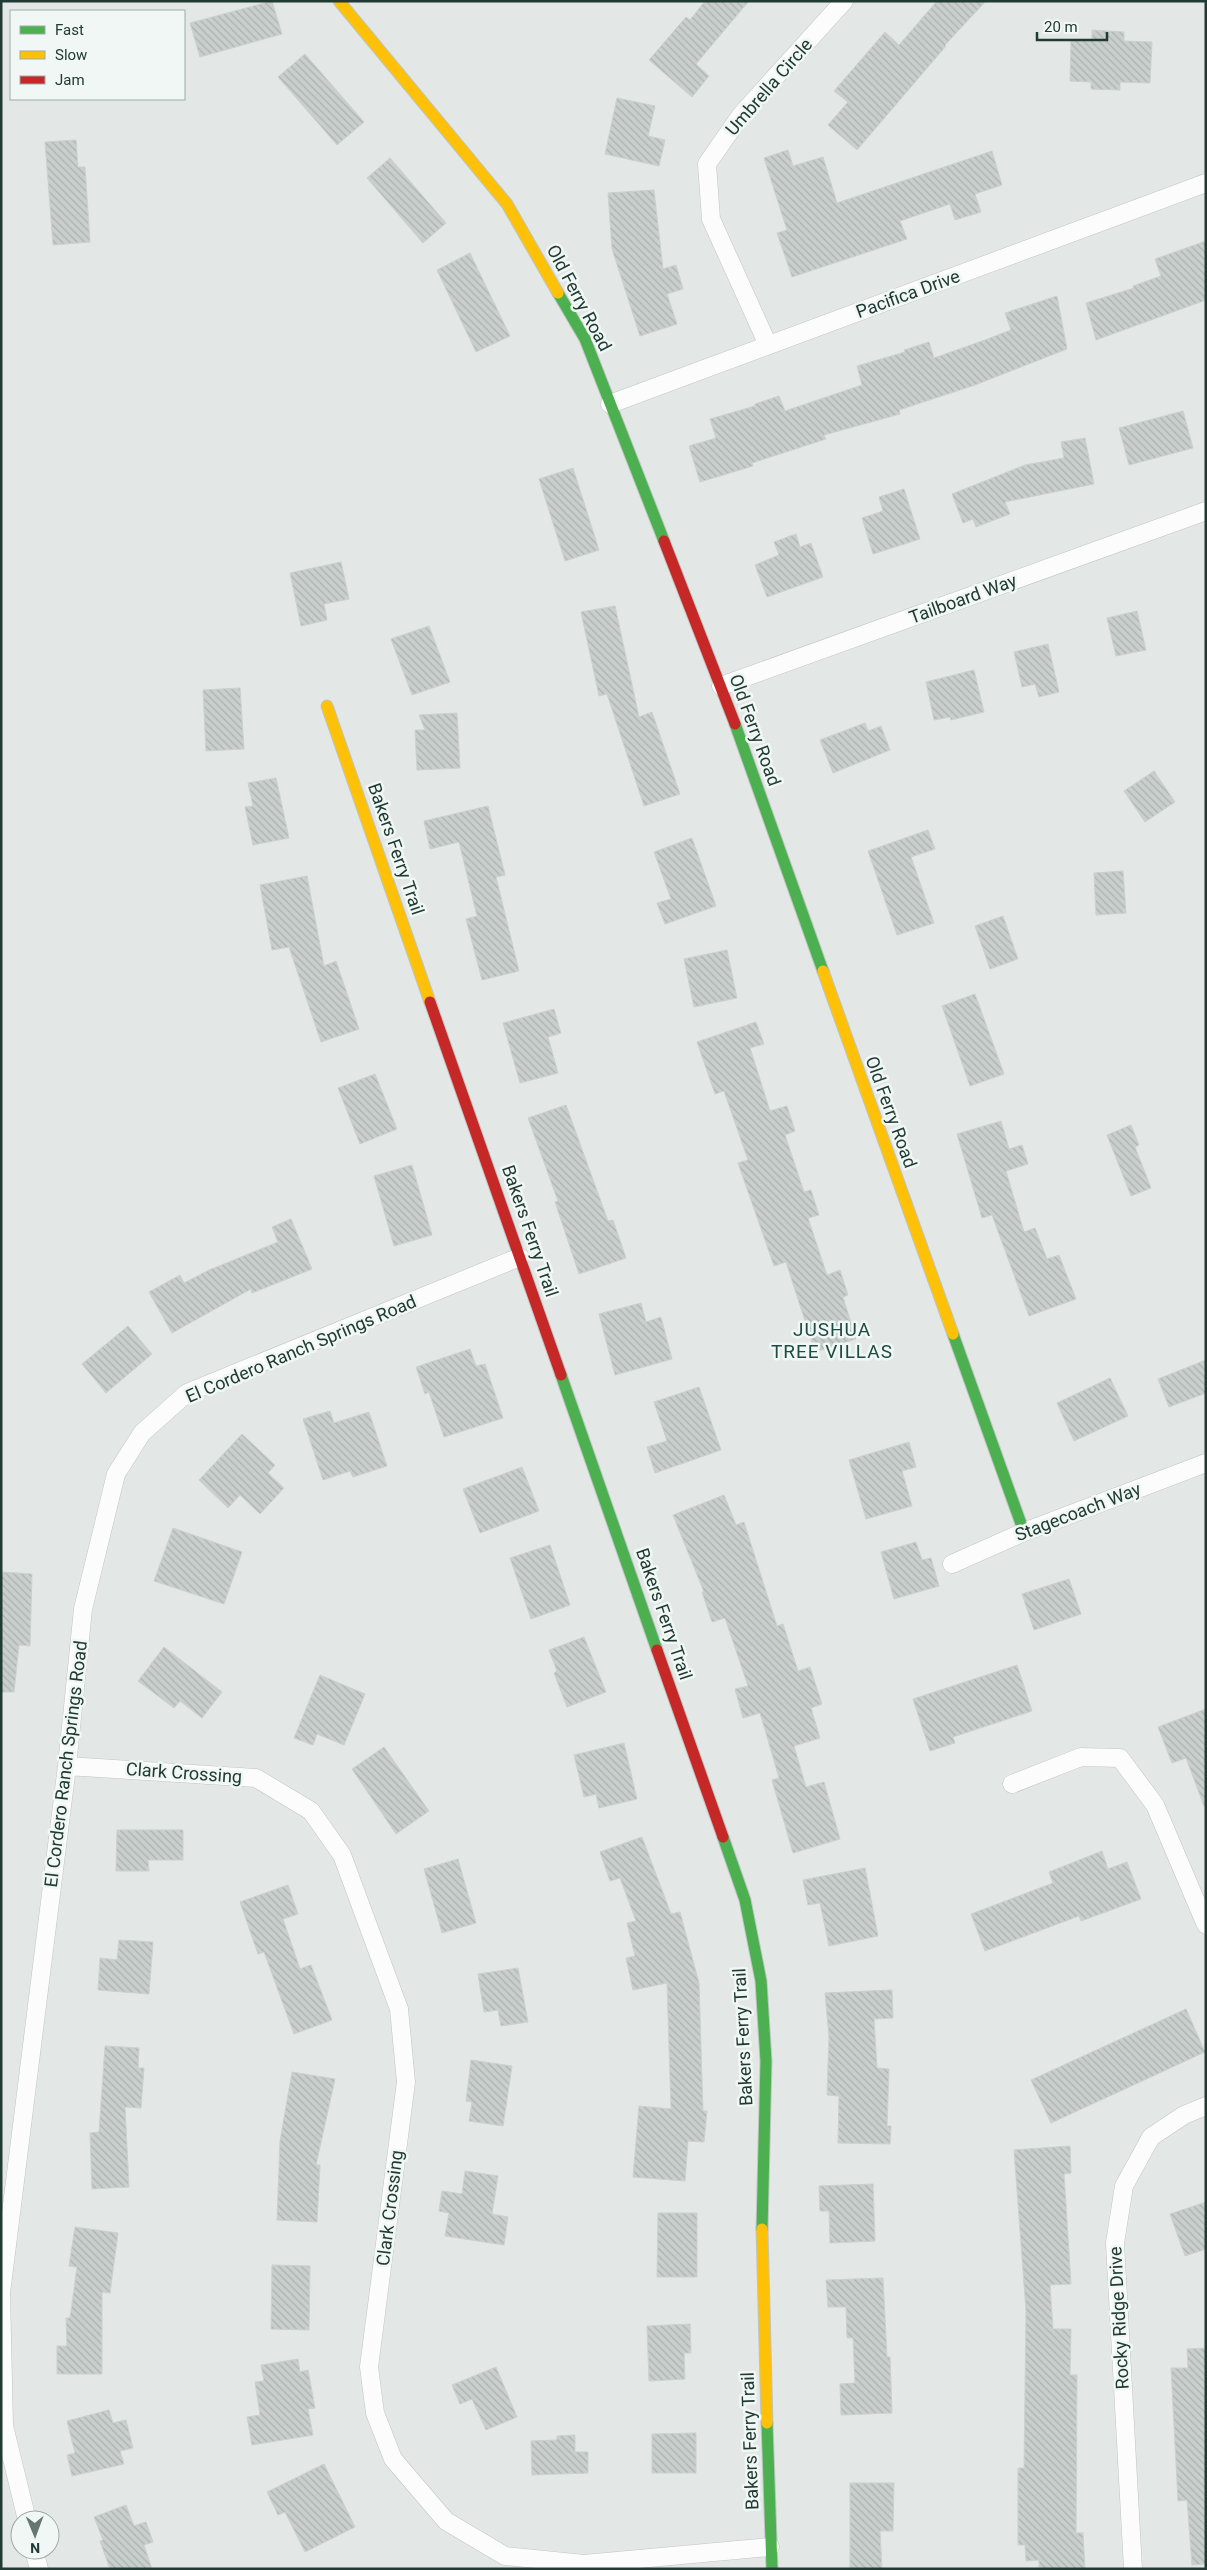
<svg xmlns="http://www.w3.org/2000/svg" width="1207" height="2570" font-family="Roboto,sans-serif">
  <defs>
    <pattern id="building-back-hatch" width="6" height="6" patternUnits="userSpaceOnUse" patternTransform="scale(1.25)"><rect width="6" height="6" fill="#c9cfcd"/><path d="M-1 5l2 2M0 0l6 6M5-1l2 2" fill="none" stroke="#acb2b0"/></pattern>
  </defs>
  <rect width="100%" height="100%" fill="#e3e8e6"/>
  <path fill="url(#building-back-hatch)" stroke="#cbd1cf" d="M 272,1 L 282,34 L 200,57 L 190,23 Z
    M 705,1 L 749,1 L 696,64 L 709,76 L 692,97 L 649,60 L 686,17 L 690,20 Z
    M 937,1 L 986,1 L 945,45 L 946,46 L 857,150 L 828,125 L 848,102 L 834,91 L 885,32 L 899,45 Z
    M 1092,30 L 1124,32 L 1124,41 L 1152,42 L 1150,83 L 1120,82 L 1120,90 L 1091,89 L 1091,82 L 1070,81 L 1071,40 L 1092,41 Z
    M 305,54 L 364,122 L 337,145 L 278,77 Z
    M 617,98 L 655,106 L 648,136 L 665,140 L 659,166 L 605,154 Z
    M 76,140 L 78,167 L 85,167 L 90,242 L 53,245 L 45,142 Z
    M 788,150 L 793,166 L 823,157 L 837,203 L 992,151 L 1002,185 L 975,194 L 981,212 L 955,220 L 950,204 L 900,221 L 907,239 L 792,277 L 777,233 L 787,230 L 764,158 Z
    M 390,158 L 446,223 L 423,243 L 367,178 Z
    M 654,190 L 663,269 L 676,265 L 683,289 L 667,294 L 677,324 L 640,336 L 612,249 L 608,193 Z
    M 1206,241 L 1206,300 L 1096,340 L 1086,303 L 1134,288 L 1133,286 L 1161,276 L 1155,259 Z
    M 470,253 L 510,336 L 476,352 L 437,270 Z
    M 1057,296 L 1067,349 L 975,385 L 899,410 L 900,414 L 824,435 L 826,439 L 752,463 L 753,466 L 700,482 L 689,446 L 716,438 L 710,419 L 755,406 L 755,404 L 779,396 L 785,411 L 862,385 L 857,366 L 905,352 L 904,350 L 929,342 L 934,358 L 985,340 L 1011,330 L 1005,313 Z
    M 1183,411 L 1193,448 L 1129,465 L 1119,428 Z
    M 1085,438 L 1094,484 L 1005,502 L 1010,514 L 976,527 L 973,519 L 963,523 L 952,494 L 1025,465 L 1064,458 L 1061,442 Z
    M 573,468 L 599,550 L 565,561 L 539,479 Z
    M 904,489 L 920,539 L 873,554 L 862,518 L 883,511 L 879,497 Z
    M 796,534 L 800,547 L 811,543 L 823,577 L 767,597 L 755,565 L 779,555 L 774,542 Z
    M 341,562 L 349,599 L 324,604 L 327,620 L 301,626 L 290,573 Z
    M 615,606 L 639,717 L 652,712 L 680,794 L 644,806 L 607,694 L 599,696 L 581,612 Z
    M 1137,611 L 1146,650 L 1116,656 L 1107,618 Z
    M 429,626 L 450,682 L 412,695 L 391,639 Z
    M 1048,644 L 1059,692 L 1039,697 L 1035,684 L 1022,687 L 1014,652 Z
    M 974,670 L 984,712 L 951,720 L 950,717 L 934,720 L 926,682 Z
    M 240,688 L 244,749 L 206,751 L 203,690 Z
    M 457,713 L 460,768 L 417,770 L 415,730 L 425,730 L 419,715 Z
    M 865,723 L 868,731 L 881,726 L 890,750 L 833,773 L 820,740 Z
    M 1154,771 L 1175,802 L 1145,822 L 1124,791 Z
    M 276,778 L 289,838 L 253,845 L 245,807 L 253,806 L 248,783 Z
    M 488,806 L 505,875 L 496,877 L 519,971 L 482,980 L 466,919 L 477,916 L 459,842 L 430,849 L 424,821 Z
    M 928,830 L 935,849 L 911,857 L 934,923 L 897,935 L 868,851 Z
    M 692,838 L 716,906 L 665,924 L 657,903 L 671,899 L 654,852 Z
    M 1123,871 L 1126,913 L 1096,915 L 1094,873 Z
    M 307,876 L 324,966 L 336,961 L 359,1029 L 321,1042 L 289,947 L 272,950 L 260,885 Z
    M 1003,916 L 1018,959 L 990,969 L 975,926 Z
    M 727,950 L 737,998 L 694,1007 L 684,959 Z
    M 975,994 L 1004,1074 L 970,1086 L 942,1006 Z
    M 554,1009 L 561,1033 L 548,1037 L 558,1073 L 520,1083 L 503,1023 Z
    M 756,1022 L 764,1044 L 750,1048 L 770,1111 L 787,1106 L 795,1131 L 785,1135 L 804,1192 L 811,1190 L 819,1215 L 808,1218 L 827,1275 L 840,1270 L 848,1295 L 843,1297 L 856,1339 L 815,1352 L 786,1262 L 774,1266 L 738,1163 L 748,1160 L 724,1091 L 715,1094 L 697,1042 Z
    M 375,1074 L 397,1129 L 360,1144 L 338,1088 Z
    M 566,1105 L 608,1221 L 613,1220 L 626,1258 L 579,1274 L 555,1202 L 558,1201 L 528,1118 Z
    M 1001,1121 L 1009,1149 L 1022,1145 L 1028,1164 L 1006,1171 L 1024,1232 L 1035,1228 L 1047,1259 L 1059,1255 L 1076,1299 L 1029,1316 L 992,1215 L 982,1218 L 957,1134 Z
    M 1131,1125 L 1139,1145 L 1135,1147 L 1151,1188 L 1131,1196 L 1107,1135 Z
    M 412,1165 L 432,1235 L 394,1246 L 374,1176 Z
    M 291,1219 L 312,1269 L 252,1293 L 251,1289 L 172,1333 L 149,1292 L 180,1275 L 184,1283 L 209,1270 L 278,1242 L 272,1227 Z
    M 641,1303 L 646,1322 L 661,1317 L 672,1359 L 615,1375 L 599,1314 Z
    M 128,1326 L 152,1354 L 106,1393 L 82,1364 Z
    M 470,1349 L 476,1366 L 485,1364 L 503,1418 L 444,1437 L 429,1392 L 425,1394 L 416,1367 Z
    M 1206,1360 L 1206,1393 L 1169,1407 L 1158,1379 Z
    M 1110,1378 L 1128,1416 L 1074,1441 L 1057,1403 Z
    M 699,1387 L 721,1450 L 655,1473 L 647,1447 L 667,1441 L 654,1402 Z
    M 330,1411 L 334,1423 L 369,1412 L 387,1466 L 353,1477 L 350,1471 L 323,1480 L 303,1419 Z
    M 242,1434 L 275,1465 L 268,1473 L 284,1488 L 260,1514 L 240,1495 L 228,1508 L 199,1480 Z
    M 909,1442 L 916,1467 L 902,1471 L 912,1506 L 866,1519 L 849,1460 Z
    M 522,1467 L 539,1511 L 480,1533 L 463,1489 Z
    M 724,1495 L 736,1525 L 744,1522 L 777,1626 L 783,1624 L 798,1671 L 810,1667 L 822,1704 L 811,1708 L 820,1738 L 794,1746 L 806,1787 L 824,1782 L 840,1839 L 793,1853 L 772,1780 L 779,1778 L 760,1713 L 743,1718 L 735,1689 L 748,1686 L 725,1618 L 712,1622 L 702,1592 L 704,1592 L 673,1515 Z
    M 173,1528 L 242,1552 L 224,1604 L 154,1581 Z
    M 916,1542 L 922,1560 L 931,1558 L 939,1586 L 894,1599 L 881,1552 Z
    M 550,1545 L 570,1605 L 531,1619 L 510,1558 Z
    M 1,1572 L 32,1574 L 30,1646 L 19,1645 L 14,1692 L 1,1692 Z
    M 1069,1579 L 1081,1614 L 1034,1630 L 1022,1594 Z
    M 584,1637 L 606,1692 L 567,1707 L 554,1673 L 557,1671 L 549,1650 Z
    M 164,1647 L 222,1692 L 202,1718 L 180,1701 L 174,1708 L 138,1681 Z
    M 1017,1665 L 1032,1711 L 953,1737 L 955,1743 L 930,1751 L 913,1699 Z
    M 320,1675 L 365,1694 L 344,1745 L 317,1734 L 313,1745 L 294,1738 Z
    M 1206,1709 L 1206,1806 L 1204,1806 L 1186,1758 L 1172,1763 L 1158,1727 Z
    M 624,1743 L 637,1799 L 599,1808 L 596,1794 L 584,1797 L 574,1755 Z
    M 384,1747 L 429,1811 L 396,1834 L 352,1769 Z
    M 117,1830 L 183,1830 L 183,1860 L 148,1860 L 149,1871 L 116,1871 Z
    M 642,1837 L 671,1914 L 680,1912 L 699,1983 L 703,2111 L 707,2111 L 704,2142 L 688,2141 L 685,2181 L 633,2177 L 639,2106 L 671,2109 L 667,1983 L 633,1990 L 626,1958 L 635,1956 L 627,1923 L 636,1921 L 620,1878 L 610,1881 L 600,1852 Z
    M 1102,1851 L 1108,1869 L 1127,1862 L 1141,1899 L 1081,1921 L 1079,1916 L 985,1951 L 971,1914 L 1053,1883 L 1049,1872 Z
    M 458,1859 L 476,1923 L 442,1933 L 424,1869 Z
    M 865,1868 L 878,1936 L 829,1946 L 820,1903 L 808,1905 L 803,1880 Z
    M 288,1885 L 298,1914 L 283,1919 L 300,1969 L 311,1965 L 332,2020 L 294,2034 L 264,1952 L 258,1954 L 240,1902 Z
    M 119,1940 L 153,1942 L 149,1994 L 98,1990 L 100,1958 L 117,1960 Z
    M 518,1968 L 528,2022 L 501,2026 L 498,2010 L 484,2012 L 478,1974 Z
    M 892,1990 L 893,2018 L 874,2019 L 877,2068 L 889,2069 L 887,2126 L 891,2126 L 890,2144 L 838,2143 L 839,2096 L 827,2095 L 829,2037 L 825,1993 Z
    M 1186,2009 L 1205,2052 L 1051,2123 L 1031,2080 Z
    M 105,2046 L 139,2048 L 138,2068 L 144,2068 L 141,2108 L 125,2107 L 129,2187 L 92,2189 L 90,2133 L 99,2132 Z
    M 471,2060 L 512,2066 L 503,2126 L 469,2121 L 472,2102 L 466,2101 Z
    M 292,2072 L 335,2079 L 316,2165 L 320,2165 L 317,2222 L 277,2220 L 280,2141 Z
    M 1070,2146 L 1071,2173 L 1064,2174 L 1071,2284 L 1050,2285 L 1053,2329 L 1071,2329 L 1070,2375 L 1077,2375 L 1076,2533 L 1083,2533 L 1085,2569 L 1039,2569 L 1039,2560 L 1026,2561 L 1025,2545 L 1018,2545 L 1018,2468 L 1024,2468 L 1026,2311 L 1014,2150 Z
    M 465,2171 L 498,2176 L 492,2214 L 508,2217 L 504,2245 L 445,2236 L 449,2213 L 439,2211 L 442,2191 L 462,2194 Z
    M 873,2184 L 875,2241 L 830,2243 L 829,2211 L 820,2211 L 819,2186 Z
    M 1206,2202 L 1206,2249 L 1185,2256 L 1170,2214 Z
    M 658,2213 L 697,2213 L 697,2277 L 657,2277 Z
    M 75,2227 L 118,2233 L 110,2293 L 102,2292 L 102,2374 L 57,2374 L 57,2346 L 67,2346 L 66,2318 L 70,2318 L 77,2267 L 69,2266 Z
    M 272,2265 L 310,2266 L 309,2330 L 271,2329 Z
    M 883,2278 L 887,2357 L 890,2357 L 892,2413 L 841,2415 L 840,2384 L 855,2383 L 853,2338 L 847,2338 L 846,2307 L 828,2307 L 826,2280 Z
    M 690,2324 L 691,2353 L 684,2353 L 685,2379 L 649,2381 L 647,2326 Z
    M 1206,2348 L 1206,2564 L 1192,2565 L 1187,2500 L 1178,2501 L 1171,2368 L 1188,2368 L 1187,2349 Z
    M 298,2359 L 300,2372 L 308,2370 L 315,2408 L 308,2409 L 313,2435 L 252,2445 L 247,2417 L 260,2415 L 255,2382 L 264,2381 L 261,2365 Z
    M 496,2367 L 517,2417 L 486,2430 L 472,2399 L 460,2404 L 452,2385 Z
    M 109,2410 L 113,2423 L 126,2420 L 133,2448 L 120,2451 L 124,2464 L 72,2476 L 67,2455 L 75,2453 L 67,2421 Z
    M 696,2433 L 696,2473 L 652,2473 L 652,2434 Z
    M 575,2435 L 575,2452 L 588,2452 L 588,2473 L 532,2475 L 531,2441 L 557,2440 L 557,2436 Z
    M 324,2464 L 355,2527 L 305,2552 L 285,2512 L 278,2515 L 267,2492 Z
    M 850,2483 L 894,2483 L 893,2531 L 880,2531 L 882,2569 L 850,2569 Z
    M 126,2505 L 134,2526 L 146,2522 L 153,2542 L 144,2545 L 152,2569 L 110,2569 L 100,2541 L 103,2540 L 94,2517 Z"/>
  <g fill="none" stroke-linecap="round" stroke-linejoin="round">
    <g stroke="#c0c5c3" stroke-width="19">
      <path id="street" d="M 768,345 L 711,219 L 707,164 L 741,115 L 844,1
        M 610,404 L 1206,183
        M 721,686 L 1206,511
        M 952,1564 L 1024,1532 L 1206,1463
        M 67,1766 L 256,1778 L 311,1811 L 342,1855 L 399,2009 L 406,2082 L 369,2367 L 375,2413 L 393,2459 L 446,2521 L 505,2556 L 584,2564 L 770,2547
        M 1012,1784 L 1081,1757 L 1120,1758 L 1155,1805 L 1206,1925
        M 27,2520 L 4,2426 L 1,2293 L 67,1766 L 83,1609 L 116,1474 L 142,1433 L 187,1393 L 520,1257
        M 34,2550 L 39,2569
        M 1133,2569 L 1115,2243 L 1124,2186 L 1151,2137 L 1184,2115 L 1206,2106"/>
    </g>
    <g stroke="#bec6c3" stroke-width="13">
      <path id="fast" d="M 558,293 L 585,339 L 664,541
        M 735,724 L 823,971
        M 953,1334 L 1024,1532
        M 561,1375 L 657,1650
        M 723,1837 L 745,1900 L 761,1981 L 766,2061 L 762,2229
        M 767,2423 L 772,2569"/>
    </g>
    <g stroke="#bec6c3" stroke-width="13">
      <path id="slow" d="M 339,1 L 507,204 L 558,293
        M 327,706 L 430,1002
        M 823,971 L 953,1334
        M 762,2229 L 767,2423"/>
    </g>
    <g stroke="#bec6c3" stroke-width="13">
      <path id="jam" d="M 664,541 L 735,724
        M 430,1002 L 561,1375
        M 657,1650 L 723,1837"/>
    </g>
    <use href="#street" stroke="#fbfcfb" stroke-width="18"/>
    <use href="#fast" stroke="#4caf50" stroke-width="11"/>
    <use href="#slow" stroke="#ffc107" stroke-width="11"/>
    <use href="#jam" stroke="#c62828" stroke-width="11"/>
  </g>
  <g text-anchor="middle" stroke-width="5" stroke-linejoin="round" paint-order="stroke">
    <g font-size="18" fill="#213a33" stroke="#f0f7f4">
      <text transform="translate(769 87) rotate(-49)" y="6">Umbrella Circle</text>
      <text transform="translate(908 294) rotate(-20)" y="6">Pacifica Drive</text>
      <text transform="translate(579 298) rotate(62)" y="6">Old Ferry Road</text>
      <text transform="translate(963 599) rotate(-20)" y="6">Tailboard Way</text>
      <text transform="translate(755 730) rotate(70)" y="6">Old Ferry Road</text>
      <text transform="translate(396 849) rotate(71)" y="6">Bakers Ferry Trail</text>
      <text transform="translate(891 1112) rotate(70)" y="6">Old Ferry Road</text>
      <text transform="translate(530 1231) rotate(71)" y="6">Bakers Ferry Trail</text>
      <text transform="translate(301 1349) rotate(-23)" y="6">El Cordero Ranch Springs Road</text>
      <text transform="translate(1078 1512) rotate(-21)" y="6">Stagecoach Way</text>
      <text transform="translate(664 1614) rotate(71)" y="6">Bakers Ferry Trail</text>
      <text transform="translate(66 1764) rotate(-83)" y="6">El Cordero Ranch Springs Road</text>
      <text transform="translate(184 1773) rotate(4)" y="6">Clark Crossing</text>
      <text transform="translate(743 2037) rotate(-93)" y="6">Bakers Ferry Trail</text>
      <text transform="translate(390 2208) rotate(-83)" y="6">Clark Crossing</text>
      <text transform="translate(1119 2318) rotate(-93)" y="6">Rocky Ridge Drive</text>
      <text transform="translate(750 2441) rotate(-92)" y="6">Bakers Ferry Trail</text>
    </g>
    <g font-size="19" letter-spacing="1" fill="#1d4c40" stroke="#f0f7f4">
      <text x="832" y="1336">JUSHUA<tspan x="832" dy="22">TREE VILLAS</tspan></text>
    </g>
  </g>
  <rect width="1207" height="2570" fill="none" stroke="#213a33" stroke-width="5"/>
  <rect x="10" y="10" width="175" height="90" fill="#f0f7f4" stroke="#9daba7"/>
  <rect x="20" y="26" width="25" height="8" fill="#4caf50" stroke="#9daba7"/>
  <text x="55" y="35" font-size="15" fill="#213a33">Fast</text>
  <rect x="20" y="51" width="25" height="8" fill="#ffc107" stroke="#9daba7"/>
  <text x="55" y="60" font-size="15" fill="#213a33">Slow</text>
  <rect x="20" y="76" width="25" height="8" fill="#c62828" stroke="#9daba7"/>
  <text x="55" y="85" font-size="15" fill="#213a33">Jam</text>
  <g transform="translate(35 2535) rotate(179)"><circle r="24" fill="#f0f7f4" stroke="#9daba7"/>
  <path d="M0-4L9 19L0 12L-9 19Z" fill="#657772"/>
  <text y="-8" font-size="14" font-weight="bold" text-anchor="middle" fill="#213a33">N</text>
  </g>
  <path d="M1037 32v8h70v-8" fill="none" stroke="#213a33" stroke-width="2.5"/>
  <text x="1044" y="32" font-size="15" fill="#213a33" stroke="#f0f7f4" stroke-width="4" paint-order="stroke">20 m</text>
</svg>
